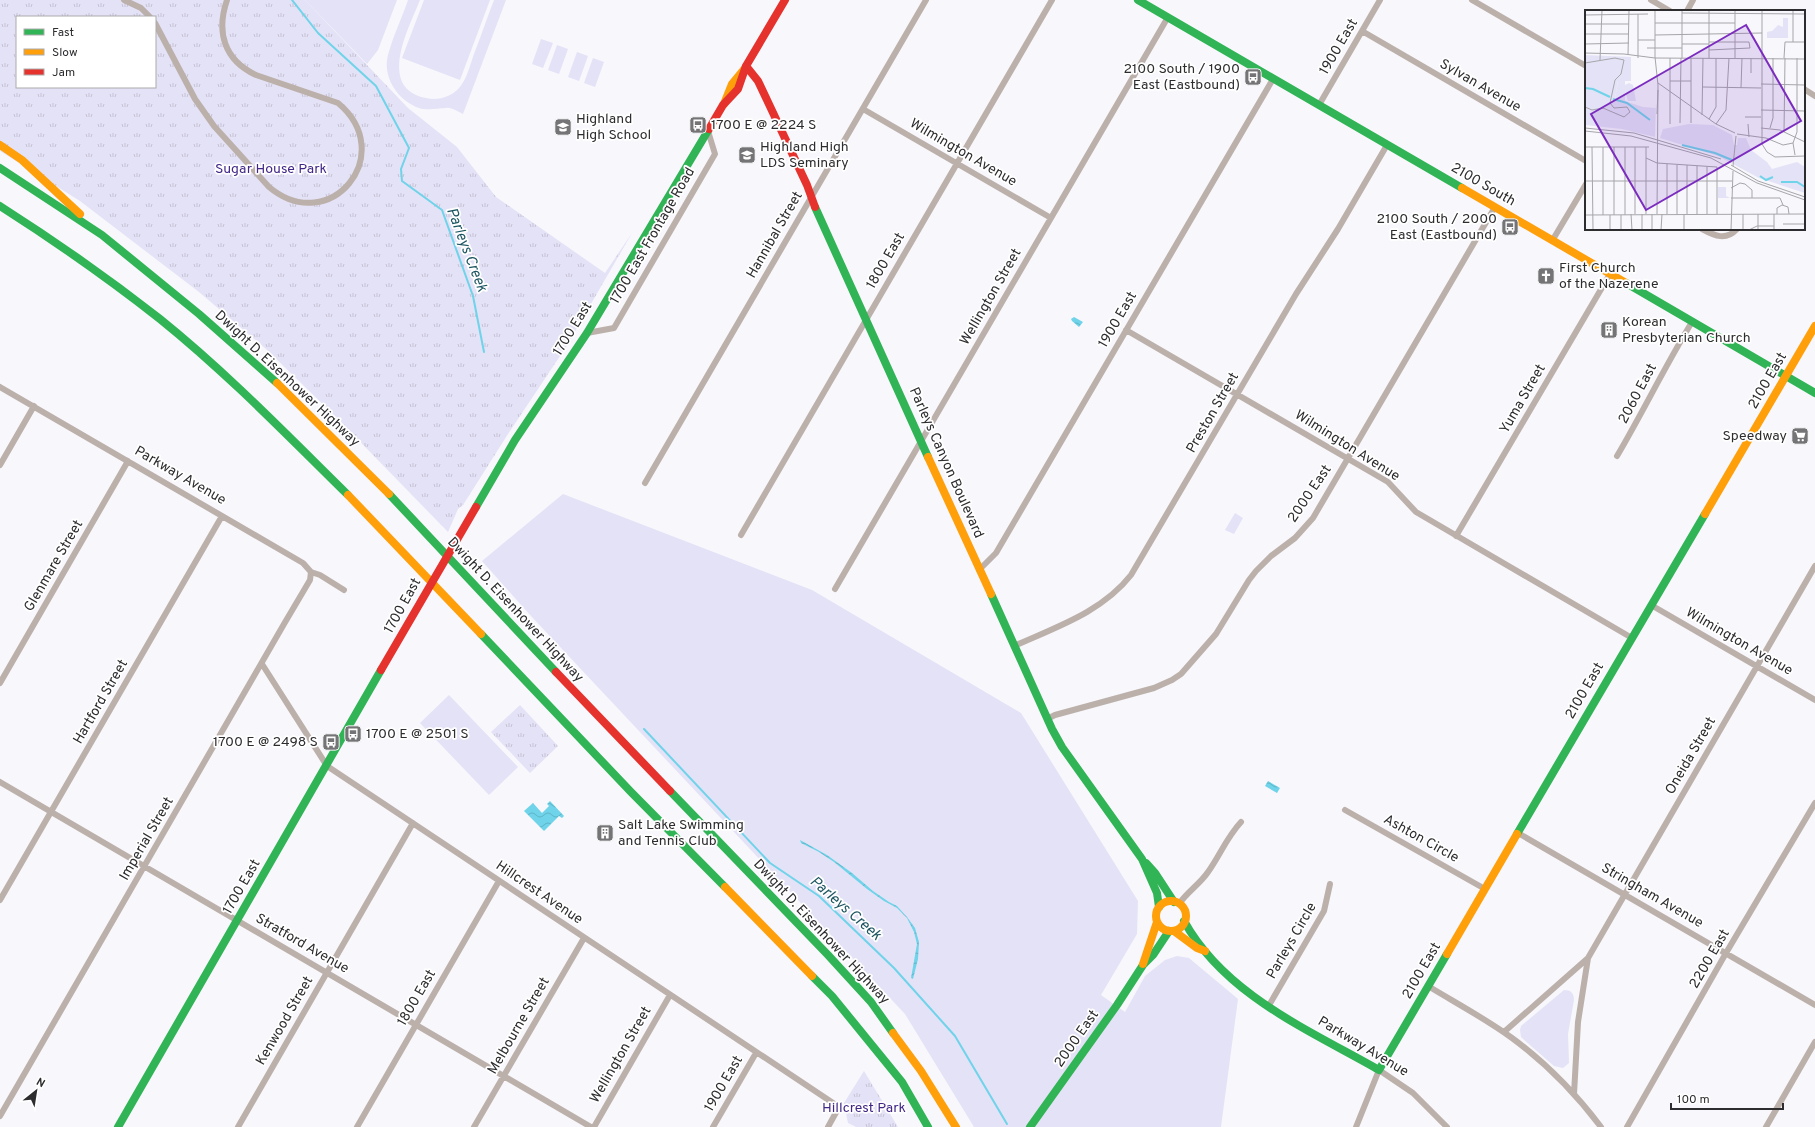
<svg xmlns="http://www.w3.org/2000/svg" width="1815" height="1127" font-family="Overpass,sans-serif">
<style>
.grass{fill:#e4e2f6}
.park{fill:url(#park-tufts);fill-rule:evenodd}
.water{fill:url(#water-waves)}
.lines{fill:none;stroke-linecap:round;stroke-linejoin:round}
.stream{stroke:#6fd3e9;stroke-width:2}
.street{stroke:#bcb0aa;stroke-width:6}
.fast{stroke:#30b455;stroke-width:8}
.slow{stroke:#ff9f0a;stroke-width:8}
.jam{stroke:#e5322d;stroke-width:8}
.labels{text-anchor:middle;dominant-baseline:central;stroke-width:3.5;stroke-linejoin:round;paint-order:stroke}
.street-label{font-size:14px;fill:#2d2d30;stroke:#fff}
.poi-label{font-size:14px;fill:#2d2d30;stroke:#fff;text-anchor:start}
.park-label{font-size:14px;fill:#422788;stroke:#fff}
.water-label{font-size:15px;font-style:italic;fill:#1c5561;stroke:#fff}
.inset-river{fill:none;stroke:#6fd3e9;stroke-width:2}
.inset-road{fill:none;stroke:#a6a6aa;stroke-width:1}
.view{fill:#7b2cbf;fill-opacity:0.15;stroke:#7b2cbf;stroke-width:2}
.inset-edge{fill:none;stroke:#2d2d30;stroke-width:2}
</style>
<defs>
<pattern id="park-tufts" width="24" height="20" patternUnits="userSpaceOnUse"><rect width="24" height="20" fill="#e4e2f6"/><path d="M3 7l-1-3M5 7V3M7 7l1-3M15 17l-1-3M17 17v-4M19 17l1-3" fill="none" stroke="#c4c2d3"/></pattern>
<pattern id="water-waves" width="16" height="10" patternUnits="userSpaceOnUse"><rect width="16" height="10" fill="#6fd3e9"/><path d="M0 5q4-4 8 0t8 0" fill="none" stroke="#60b5c8"/></pattern>
</defs>
<rect width="100%" height="100%" fill="#f7f7fc"/>
<!-- grass -->
<path class="grass" d="M305,0H397L378,50L367,64Z
M408,0H420C409,28 376,88 426,98C438,101 451,97 459,88C467,79 470,65 474,54C481,36 487,18 494,0H506L463,114C459,112 451,107 446,108C437,108 429,111 419,108C398,101 382,77 388,55C393,36 402,18 408,0Z
M424,0H490L460,80L402,58Z
M541,39L553,43L543,68L532,64Z
M557,45L568,49L559,74L548,70Z
M577,52L588,56L579,81L568,77Z
M593,58L604,62L595,87L584,83Z
M563,494L812,590L1021,713L1138,901L1137,934L1101,995L1125,1012L1145,976L1165,960L1177,956L1189,958L1238,999L1221,1127H974L905,1014L531,616L482,561Z
M1235,513L1243,518L1234,534L1225,530Z
M449,695L518,767L489,795L420,723Z
M1564,990C1571,990 1574,993 1574,1000L1568,1034L1569,1063L1563,1068L1554,1066L1521,1037L1520,1030L1521,1026Z"/>
<!-- park -->
<path class="park" d="M0,0H305L408,108L457,147L496,197L605,273L632,233L566,347L508,434L463,505L458,509L448,532L336,417L266,349L199,292L80,201L0,151ZM17,17H155V87H17Z
M520,705L558,746L530,773L491,732Z
M864,1071L898,1127H856L848,1123L844,1103Z"/>
<!-- water -->
<path class="water" d="M1074,317L1083,322L1079,327L1072,321L1071,319Z
M1268,781L1280,788L1277,793L1265,786Z
M550,801L564,816L562,818L559,816L544,831L524,811L533,803L542,813L549,806L547,804Z
M800,840L827,855L852,873L873,891L889,902L897,906L907,917L915,928L919,942L918,959L913,979L911,978L917,944L914,932L907,918L897,908L884,901L867,889L834,862L819,852L801,843Z"/>
<g class="lines">
<!-- stream -->
<path class="stream" d="M292,0L318,33L376,86L409,148L401,169L402,181L442,210L473,296L484,352
M644,729L770,863L819,896L894,968L955,1036L1007,1124"/>
<!-- street -->
<path class="street" d="M124,0L141,8L150,17
M1472,0L1586,66
M1651,0L1670,11
M1687,11L1693,0
M155,23L195,99L214,126L269,187C330,238 399,154 338,103L256,75C224,60 216,32 227,0
M1362,31L1586,161
M1804,89L1815,96
M1319,105L1380,0
M863,109L1051,218
M1702,229C1715,236 1726,241 1737,229
M1552,241L1586,184
M1126,330L1388,482L1416,512L1632,638
M587,333L614,328L715,154L708,131
M0,387L303,563L311,572L320,575L344,590
M1617,456C1643,412 1665,366 1692,322
M0,465L34,406
M645,483L926,0
M741,535L1052,0
M1456,536L1610,274
M979,570L996,553L1273,79
M835,589L1168,17
M1651,605L1815,700
M1014,646C1056,627 1102,612 1131,575L1296,294L1338,229L1387,145
M262,664L327,766L839,1107L828,1127
M0,683L128,461
M1047,719L1055,715L1154,688L1172,680L1181,674L1216,634L1249,580L1256,571L1271,556L1295,538L1313,518L1495,207
M0,782L591,1127
M1345,810L1485,889
M1518,833L1815,1005
M0,900L222,516
M1179,904C1187,892 1200,884 1208,872C1220,855 1227,837 1241,822
M1428,986C1456,1003 1486,1019 1512,1038C1546,1063 1576,1094 1601,1127
M1268,1007L1324,911L1330,884
M1504,1032L1588,958L1815,566
M1574,1094L1578,1022L1588,958
M0,1116L284,624L310,580L311,572
M238,1127L413,823
M357,1127L499,881
M474,1127L584,938
M594,1127L670,995
M713,1127L756,1053
M1356,1127L1379,1070L1413,1093L1447,1127
M1627,1127L1726,953L1815,803
M1766,1127L1815,1042"/>
<!-- fast -->
<path class="fast" d="M1138,0L1462,188
M0,168L102,235L199,314L277,383
M0,206C55,241 109,279 160,319C227,373 287,435 348,495
M815,207L928,457
M1626,283L1815,393
M389,494L556,672
M476,507L515,440L587,333L709,129
M991,594L1052,729L1062,747L1142,859L1157,893L1159,907
M481,634L631,792L725,887
M670,791L828,955L871,1002L893,1033
M1517,834L1705,514
M1146,863L1155,873L1174,902
M1184,921C1225,995 1309,1030 1379,1070L1447,954
M812,976L832,996L902,1082L928,1127
M118,1127L381,670
M1030,1127L1117,1005L1143,965L1153,955L1169,931"/>
<!-- slow -->
<path class="slow" d="M724,104L732,84L746,67
M0,145L22,160L80,214
M1462,188L1626,283
M277,383L389,494
M928,457L991,594
M348,495L481,634
M1705,514L1815,326
M725,887L812,976
M1156 916a15 15 0 1 1 30 0a15 15 0 1 1-30 0Z
M1174,931L1197,948L1205,951
M1447,954L1517,834
M1143,964L1157,922
M893,1033L921,1071L956,1127"/>
<!-- jam -->
<path class="jam" d="M746,66L758,81L807,185L815,207
M709,129L723,105L738,89L746,66L785,0
M381,670L476,507
M556,672L670,791"/>
</g>
<!-- icons -->
<defs>
<symbol id="bus-square" viewBox="-11 -11 22 22"><rect x="-9" y="-9" width="18" height="18" rx="4" fill="#747477" stroke="#fff"/><path d="M-5-6H5V4H4V6H2V4H-2V6H-4V4H-5ZM-3.5-4V0h7V-4ZM-3.5 1.2v1.5H-2V1.2ZM2 1.2v1.5H3.5V1.2Z" fill="#fff"/></symbol>
<symbol id="school-square" viewBox="-11 -11 22 22"><rect x="-9" y="-9" width="18" height="18" rx="4" fill="#747477" stroke="#fff"/><path d="M0-5L7-2L0 1L-7-2ZM-4 1L0 2.5L4 1V4Q0 6-4 4Z" fill="#fff"/></symbol>
<symbol id="church-square" viewBox="-11 -11 22 22"><rect x="-9" y="-9" width="18" height="18" rx="4" fill="#747477" stroke="#fff"/><path d="M-1.2-6h2.4v3.5h3.3v2.4h-3.3V6h-2.4V-.1h-3.3v-2.4h3.3Z" fill="#fff"/></symbol>
<symbol id="building-square" viewBox="-11 -11 22 22"><rect x="-9" y="-9" width="18" height="18" rx="4" fill="#747477" stroke="#fff"/><path d="M-4-6H4V6H1V3H-1V6H-4ZM-2.5-4.3h1.7v1.8h-1.7ZM.8-4.3h1.7v1.8H.8ZM-2.5-1h1.7V.8h-1.7ZM.8-1h1.7V.8H.8Z" fill="#fff"/></symbol>
<symbol id="supermarket-square" viewBox="-11 -11 22 22"><rect x="-9" y="-9" width="18" height="18" rx="4" fill="#747477" stroke="#fff"/><path d="M-6-5.5h2.5l.6 2H6L4.5 2H-2.5L-4.4-4H-6ZM-1.5 3.2a1.3 1.3 0 1 0 .1 0ZM3 3.2a1.3 1.3 0 1 0 .1 0Z" fill="#fff"/></symbol>
</defs>
<g fill-rule="evenodd">
<use href="#bus-square" x="1243" y="67" width="20" height="20"/>
<use href="#bus-square" x="688" y="115" width="20" height="20"/>
<use href="#school-square" x="553" y="117" width="20" height="20"/>
<use href="#school-square" x="737" y="145" width="20" height="20"/>
<use href="#bus-square" x="1500" y="217" width="20" height="20"/>
<use href="#church-square" x="1536" y="266" width="20" height="20"/>
<use href="#building-square" x="1599" y="320" width="20" height="20"/>
<use href="#supermarket-square" x="1790" y="426" width="20" height="20"/>
<use href="#bus-square" x="343" y="724" width="20" height="20"/>
<use href="#bus-square" x="321" y="732" width="20" height="20"/>
<use href="#building-square" x="595" y="823" width="20" height="20"/>
</g>
<g class="labels">
<!-- street labels -->
<g class="street-label">
<text transform="translate(1339 47) rotate(-60)">1900 East</text>
<text transform="translate(1480 86) rotate(30)">Sylvan Avenue</text>
<text transform="translate(963 153) rotate(30)">Wilmington Avenue</text>
<text transform="translate(1483 185) rotate(30)">2100 South</text>
<text transform="translate(775 235) rotate(-60)">Hannibal Street</text>
<text transform="translate(653 236) rotate(-60)">1700 East Frontage Road</text>
<text transform="translate(886 261) rotate(-60)">1800 East</text>
<text transform="translate(991 297) rotate(-60)">Wellington Street</text>
<text transform="translate(1118 320) rotate(-60)">1900 East</text>
<text transform="translate(573 329) rotate(-58)">1700 East</text>
<text transform="translate(287 379) rotate(43)">Dwight D. Eisenhower Highway</text>
<text transform="translate(1768 381) rotate(-60)">2100 East</text>
<text transform="translate(1638 394) rotate(-62)">2060 East</text>
<text transform="translate(1523 399) rotate(-60)">Yuma Street</text>
<text transform="translate(1213 413) rotate(-60)">Preston Street</text>
<text transform="translate(1347 446) rotate(32)">Wilmington Avenue</text>
<text transform="translate(946 463) rotate(66)">Parleys Canyon Boulevard</text>
<text transform="translate(180 476) rotate(30)">Parkway Avenue</text>
<text transform="translate(1310 494) rotate(-56)">2000 East</text>
<text transform="translate(54 566) rotate(-60)">Glenmare Street</text>
<text transform="translate(403 606) rotate(-61)">1700 East</text>
<text transform="translate(515 610) rotate(47)">Dwight D. Eisenhower Highway</text>
<text transform="translate(1739 642) rotate(30)">Wilmington Avenue</text>
<text transform="translate(1585 691) rotate(-60)">2100 East</text>
<text transform="translate(101 702) rotate(-60)">Hartford Street</text>
<text transform="translate(1691 756) rotate(-60)">Oneida Street</text>
<text transform="translate(147 839) rotate(-60)">Imperial Street</text>
<text transform="translate(1421 839) rotate(29)">Ashton Circle</text>
<text transform="translate(242 887) rotate(-60)">1700 East</text>
<text transform="translate(539 893) rotate(34)">Hillcrest Avenue</text>
<text transform="translate(1652 896) rotate(30)">Stringham Avenue</text>
<text transform="translate(821 932) rotate(47)">Dwight D. Eisenhower Highway</text>
<text transform="translate(1292 941) rotate(-60)">Parleys Circle</text>
<text transform="translate(302 944) rotate(30)">Stratford Avenue</text>
<text transform="translate(1710 959) rotate(-60)">2200 East</text>
<text transform="translate(1422 971) rotate(-60)">2100 East</text>
<text transform="translate(417 998) rotate(-60)">1800 East</text>
<text transform="translate(285 1021) rotate(-60)">Kenwood Street</text>
<text transform="translate(519 1026) rotate(-60)">Melbourne Street</text>
<text transform="translate(1077 1039) rotate(-55)">2000 East</text>
<text transform="translate(1363 1047) rotate(31)">Parkway Avenue</text>
<text transform="translate(621 1055) rotate(-60)">Wellington Street</text>
<text transform="translate(724 1084) rotate(-60)">1900 East</text>
</g>
<!-- poi labels -->
<g class="poi-label">
<text x="1240" y="69" text-anchor="end">2100 South / 1900<tspan x="1240" dy="16">East (Eastbound)</tspan></text>
<text x="576" y="119">Highland<tspan x="576" dy="16">High School</tspan></text>
<text x="711" y="125">1700 E @ 2224 S</text>
<text x="760" y="147">Highland High<tspan x="760" dy="16">LDS Seminary</tspan></text>
<text x="1497" y="219" text-anchor="end">2100 South / 2000<tspan x="1497" dy="16">East (Eastbound)</tspan></text>
<text x="1559" y="268">First Church<tspan x="1559" dy="16">of the Nazerene</tspan></text>
<text x="1622" y="322">Korean<tspan x="1622" dy="16">Presbyterian Church</tspan></text>
<text x="1787" y="436" text-anchor="end">Speedway</text>
<text x="366" y="734">1700 E @ 2501 S</text>
<text x="318" y="742" text-anchor="end">1700 E @ 2498 S</text>
<text x="618" y="825">Salt Lake Swimming<tspan x="618" dy="16">and Tennis Club</tspan></text>
</g>
<!-- park labels -->
<g class="park-label">
<text x="271" y="169">Sugar House Park</text>
<text x="864" y="1108">Hillcrest Park</text>
</g>
<!-- water labels -->
<g class="water-label">
<text transform="translate(466 250) rotate(69)">Parleys Creek</text>
<text transform="translate(845 909) rotate(41)">Parleys Creek</text>
</g>
</g>
<!-- overview -->
<g transform="translate(1585 10)">
<rect width="220" height="220" fill="#f7f7fc"/>
<path d="M33,71H40V75L44,73L48,75L51,91H43L40,81V92L30,88ZM104,114L128,115L147,125L149,135H152L153,128H161L166,140L182,152L187,159L212,152L220,157V183L174,168L133,146L75,128L78,119Z" fill="#e4e2f6"/>
<path d="M198,8H203V28H182V22L187,21L183,18L187,21L193,15L198,17ZM0,45L46,47V71H33L30,88L58,97L71,98V93L70,127L37,119L0,115ZM133,177H141V186L145,188H133Z" fill="#e4e2f6"/>
<path class="inset-river" d="M0,78L8,79L25,87M28,89L42,93L65,110M97,135L130,143L147,150M175,166L181,170L188,167M196,172H212L220,177"/>
<path class="inset-road" d="M70,0V47L73,75L72,204M97,0V48M177,0V134L182,142L190,147L220,146M97,3L220,4M0,5L63,4M70,13H150M0,14H44M0,24H44M70,25L177,23M53,30H70M208,32V0M0,34L44,33M97,34H124M62,38H97M124,40L165,38L164,32H124M0,43L39,44L70,48L220,49M43,45L44,0M53,48V4M124,48V0M150,48V0M166,48V63M199,48L200,32H220M15,50L17,0M0,53L30,48L39,50L36,64L30,70L25,93L29,98L42,97L45,102L39,107L18,98L7,100L0,97M85,71H106M73,73L131,114L150,123M176,74L220,75M118,77L176,78M156,78L157,48M176,100L220,101M72,104L73,80M117,105L118,48M160,107H176M124,109L131,97V48M95,113L96,48M106,113V48M85,114V48M131,114L141,100L144,48M163,114L164,127M0,118L49,123L136,149M176,118L195,120L220,132M185,118L188,108V48M0,121L46,126L126,148L172,173L220,190M199,122L200,48M152,124L181,128L198,135L208,133M0,137H64M7,137L8,220M18,137V205M40,137V205M61,137V204M210,145L208,133L212,122V48M61,148L72,153L132,157V204M82,154V204M92,155V204M146,155L173,171L220,187M112,156V204M148,156L151,126M122,157V204M0,171H147M146,178L155,173L160,174L167,180V188M146,188H195L198,195M46,204L47,220M50,204V137M57,204V220M102,204V155M158,204V220M192,204V198L197,195L203,197L204,204M0,205L220,204M25,205V220M29,205V137M36,205V220M198,214H220M67,219V204M76,220L77,204M99,220V204M146,220L148,161M164,220L172,216H189M173,220V204M189,220V204"/>
<path class="view" d="M161,15L216,111L61,200L6,104Z"/>
<rect width="220" height="220" class="inset-edge"/>
</g>
<!-- legend -->
<rect x="16" y="16" width="140" height="72" fill="#ffffff" stroke="#ababac"/>
<rect x="24" y="29" width="20" height="6" fill="#30b455" stroke="#ababac"/>
<text x="52" y="36" font-size="12" fill="#2d2d30">Fast</text>
<rect x="24" y="49" width="20" height="6" fill="#ff9f0a" stroke="#ababac"/>
<text x="52" y="56" font-size="12" fill="#2d2d30">Slow</text>
<rect x="24" y="69" width="20" height="6" fill="#e5322d" stroke="#ababac"/>
<text x="52" y="76" font-size="12" fill="#2d2d30">Jam</text>
<!-- north arrow -->
<g transform="translate(36 1091) rotate(30)" stroke="#ffffff" stroke-width="3" paint-order="stroke">
<path d="M0-3L7 15L0 10L-7 15Z" fill="#2d2d30"/>
<text y="-6" font-size="11" font-weight="bold" text-anchor="middle" fill="#2d2d30">N</text>
</g>
<!-- scale -->
<path d="M1671 1103v6h112v-6" fill="none" stroke="#2d2d30" stroke-width="2"/>
<text x="1677" y="1103" font-size="12" fill="#2d2d30" stroke="#ffffff" stroke-width="3" paint-order="stroke">100 m</text>
</svg>
